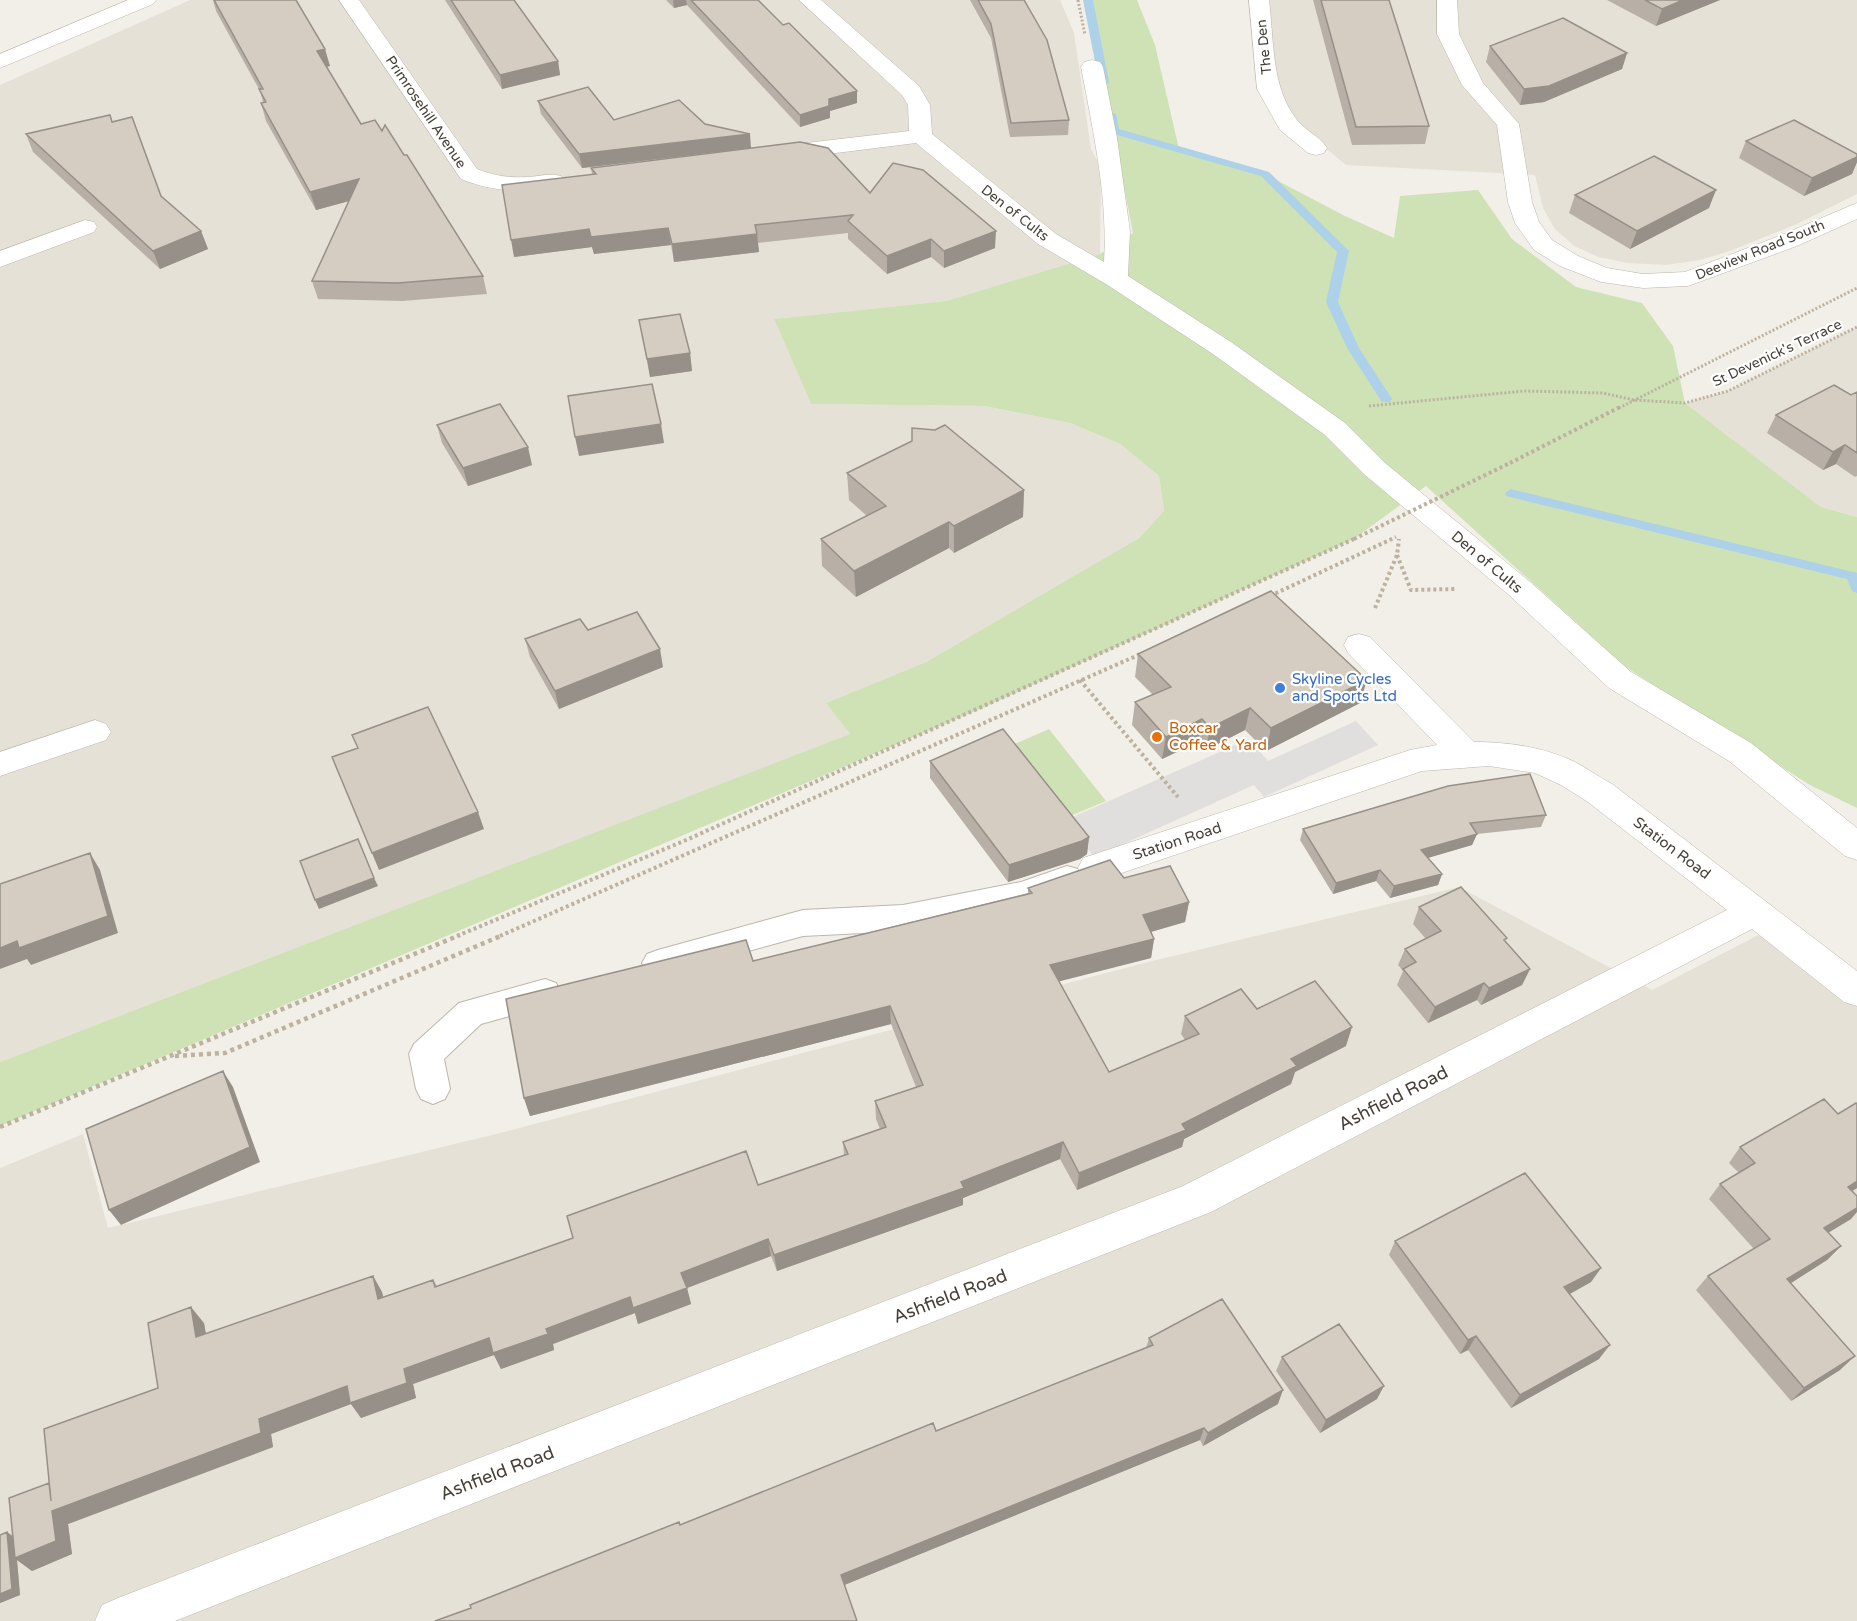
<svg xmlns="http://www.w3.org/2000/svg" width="1857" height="1621" font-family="'Varela Round',sans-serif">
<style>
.residential{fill:#e6e1d7}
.green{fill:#cfe2b6}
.parking{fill:#e1dfdd}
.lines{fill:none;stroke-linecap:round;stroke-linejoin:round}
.stream{fill:#acd1e8;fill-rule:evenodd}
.service-casing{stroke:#bdb6ac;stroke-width:2}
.minor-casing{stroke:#bdb6ac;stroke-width:1}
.tertiary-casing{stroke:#bdb6ac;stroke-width:1}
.path-far2{stroke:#bdb19f;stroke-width:3;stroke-dasharray:2 2;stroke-linecap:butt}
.path-far1{stroke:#bdb19f;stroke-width:4;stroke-dasharray:3 3;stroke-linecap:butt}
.path{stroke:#bdb19f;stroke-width:4.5;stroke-dasharray:4 4;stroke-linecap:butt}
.service{fill:#fff;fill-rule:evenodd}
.minor{fill:#fff;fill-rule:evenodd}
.tertiary{fill:#fff;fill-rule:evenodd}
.path-bridge{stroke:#bdb19f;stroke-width:4;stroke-dasharray:3 3;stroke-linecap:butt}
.wall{fill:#b8b0a7}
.shaded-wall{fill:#969088}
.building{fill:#d6cdc2;stroke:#969088;stroke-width:1.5}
.shop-dot{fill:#3f7fe0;stroke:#fff;stroke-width:2}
.food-dot{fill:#e8710a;stroke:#fff;stroke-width:2}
.labels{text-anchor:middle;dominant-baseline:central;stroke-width:4.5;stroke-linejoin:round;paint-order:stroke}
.far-street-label{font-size:14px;fill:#453f38;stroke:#fff}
.street-label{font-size:15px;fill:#453f38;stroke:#fff}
.shop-label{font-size:15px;fill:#366cbe;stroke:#fff;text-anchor:start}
.food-label{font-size:15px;fill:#c56008;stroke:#fff;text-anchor:start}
.near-street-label{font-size:18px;fill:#453f38;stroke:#fff}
</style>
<rect width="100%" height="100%" fill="#f2efe9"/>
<!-- residential -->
<path class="residential" d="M190,0H1060L1074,33L1091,149L1101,168L1100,254L946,301L774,319L811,404L984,406L1070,423L1120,444L1159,476L1164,511L1139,538L926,662L826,703L851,734L0,1062V85Z
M1266,0H1857V194L1797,224L1730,251L1700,260L1666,265L1628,263L1598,257L1574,246L1554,228L1543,208L1535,175L1346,165L1294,122L1275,87Z
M1857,327V517L1821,507L1685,403L1728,391Z
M1459,887L1652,990L1776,926L1857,994V1621H0V1168L83,1134L108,1228L500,1133L1144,963Z"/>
<!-- green -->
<path class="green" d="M1088,0H1137L1155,45L1179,149L1265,174L1345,216L1394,238L1400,196L1478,190L1512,239L1576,287L1642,303L1673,346L1685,403L1821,507L1857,517V808L1810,785L1624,666L1426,486L1354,539L982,708L0,1126V1062L850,734L826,703L926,662L1139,538L1164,511L1159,476L1120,444L1070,423L984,406L811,404L774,319L946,301L1100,254L1133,233Z
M1049,729L1106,801L1063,819L1008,747Z"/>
<!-- parking -->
<path class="parking" d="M1356,721L1378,745L1264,797L1254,785L1094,857L1066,820L1249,739L1268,761Z"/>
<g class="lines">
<!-- stream -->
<path class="stream" d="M1083,0H1093L1109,82L1108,84L1099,82Z
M1107,112L1116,114L1119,129L1269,172L1347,249L1349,251L1338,302L1359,348L1392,399L1390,402H1382L1347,348L1326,302L1337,252L1261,176L1110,133Z
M1511,489L1857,573V593L1852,591L1847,579L1506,496L1505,493Z"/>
<defs>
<path id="service" d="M1067,866L1078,869L1082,878L1078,887L1023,907L903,931L803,936L658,976L647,972L642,963L647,954L658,950L803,910L903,905L1021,882Z
M545,979L556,983L561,993L556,1003L481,1024L444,1059L450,1089L445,1099L433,1104L421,1099L416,1089L409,1054L414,1044L459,1003Z"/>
<path id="minor" d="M339,0H359L477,169C494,176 510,178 528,177C540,176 550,173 561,176L565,181L561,186C527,194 493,192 461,179Z
M799,0H821L919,86L930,105L932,134L1056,234L1104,262C1108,197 1093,131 1081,67L1084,62L1092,60L1100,62L1103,67L1117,138L1130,231L1128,276L1231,342L1345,423L1385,463L1529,581L1631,672L1751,743L1857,828V860L1845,856L1729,761L1609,688L1509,595L1365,475L1325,435L1213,354L1106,284L1038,244L916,143L780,160L772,158L768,153L772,148L780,146L909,131L908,105L902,95Z
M1249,0H1269C1274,40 1271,87 1297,120C1305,131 1320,136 1327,148L1324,153L1316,155L1308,153L1280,130L1257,89Z
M85,220L94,222L97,227L94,232L0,267V251Z
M1359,634L1370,637L1474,742C1508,742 1544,747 1575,762C1588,769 1599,777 1612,784L1857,971V1006L1844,1002L1752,929L1211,1212L175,1621H95L102,1605L118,1598L1183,1186L1727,910L1588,802L1561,785L1535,773L1489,766L1422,771L1095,882L1083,878L1078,868L1083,858L1410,750L1437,745L1348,653L1344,645L1348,637Z
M95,720L106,724L111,732L106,740L0,776V752Z"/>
<path id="tertiary" d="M128,0H156L153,4L0,68V54Z
M1437,0H1457L1459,34L1483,83L1519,124L1532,202L1539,222L1552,240L1578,256L1607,268L1643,274L1685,272L1779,236L1857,203V219L1797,246L1688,286L1643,288L1601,282L1560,266L1534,250L1515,223L1508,202L1497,125L1462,85L1437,34Z"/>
</defs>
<!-- service casing -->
<use href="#service" class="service-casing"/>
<!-- minor casing -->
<use href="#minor" class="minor-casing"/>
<!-- tertiary casing -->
<use href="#tertiary" class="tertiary-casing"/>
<!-- path-far2 -->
<path class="path-far2" d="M1078,0L1085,35
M1369,406L1524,391L1603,393L1634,400L1685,403L1728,391L1857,327
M1619,408L1857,288"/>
<!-- path-far1 -->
<path class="path-far1" d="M1510,463L1622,406
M1397,555L1411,590L1456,589
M1270,596L1396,537
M1375,608L1397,555L1399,539
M1080,680L1178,797
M457,936L684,841L1354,539
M500,936L1143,653"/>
<!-- path -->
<path class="path" d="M175,1056L225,1053L503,935
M0,1127L460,935"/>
<!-- service -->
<use href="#service" class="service"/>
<!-- minor -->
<use href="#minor" class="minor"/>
<!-- tertiary -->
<use href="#tertiary" class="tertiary"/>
<!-- path-bridge -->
<path class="path-bridge" d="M1354,539L1510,463"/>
</g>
<!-- wall -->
<path class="wall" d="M213,0H296L330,66L326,67L361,124L483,276L487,294L403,301L318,299L312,281L349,201L316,210L266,121L261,103L263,102L260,91L216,11Z
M445,0H514L558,61L560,75L502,89Z
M666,0H758L783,25L857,91V103L830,111V118L800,127L687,5L674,8Z
M970,0H1024L1069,120L1068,135L1010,137L991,38Z
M1313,0H1389L1429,126L1425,144L1352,145Z
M1607,0H1720L1656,26Z
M1490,46L1627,53L1622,69L1544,102L1520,105L1486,62Z
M538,101L614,120L705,124L751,148L582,168L541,114Z
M112,122L161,196L201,231L208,249L160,269L33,152L26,134Z
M1746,141L1857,154V162L1852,174L1804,196L1739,158Z
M591,168L870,193L995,248L944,268L931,257L887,274L848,239V233L758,243L759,252L674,262L671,245L594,254L592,247L514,257L592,174Z
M1575,195L1709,208L1630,249L1569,213Z
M639,320L690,353L692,371L650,377Z
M1857,392V476L1855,477L1836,464L1823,470L1767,433L1776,415L1851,395Z
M437,425L532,465L468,486L442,443Z
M847,473L1024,490L1023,517L954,553L949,548L856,597L822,566L821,539L867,516L849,500Z
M588,630L663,667L559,709L530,657L525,639Z
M1138,654L1360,703L1266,751L1245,730L1206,750L1198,742L1162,759L1132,725L1135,702L1153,695L1135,677Z
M930,761L1089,837L1087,854L1080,859L1008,882L930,778Z
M1546,815L1541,827L1477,834L1472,845L1428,858L1442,874L1438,885L1390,898L1376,881L1333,894L1300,840L1303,829Z
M1124,878L1189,902L1185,922L1151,932L1154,939L1151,958L1059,981L1109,1072L1185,1040L1181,1034L1185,1016L1257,1009L1346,1046L1295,1072L1291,1084L1184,1139L1182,1147L1077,1190L1060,1159L963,1198V1205L777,1271L771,1256L687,1288L691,1304L638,1324L635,1313L553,1344L554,1350L501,1369L494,1355L413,1384L416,1398L361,1418L351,1404L271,1434L273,1447L68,1524L72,1554L32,1571L17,1560L20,1595L0,1603V1535L7,1532L13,1536L49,1483L158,1388L204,1323L206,1334L373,1276L382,1292L383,1297L433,1280L437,1286L758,1185L844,1155L843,1142L880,1129L876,1119L875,1101L916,1087L891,1024L530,1116L524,1098L753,961L1028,893V888Z
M1419,907L1505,941L1530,969L1522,985L1481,1005L1477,1000L1428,1023L1397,985L1403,971L1398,965L1405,949L1426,939L1413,924Z
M1857,1104V1188L1852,1191L1851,1219L1828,1233L1841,1246L1827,1260L1790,1283L1840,1370L1791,1401L1696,1290L1708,1276L1754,1249L1709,1199L1720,1184L1739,1173L1729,1163L1740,1147L1838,1114Z
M1395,1241L1601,1268L1591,1282L1570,1294L1599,1359L1511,1408L1468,1350L1460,1354L1389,1255Z
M1149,1338L1278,1404L1203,1446L1200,1440L844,1585L471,1608L680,1525L936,1431L1146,1348Z
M1282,1357L1377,1399L1320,1433L1276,1371Z"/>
<!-- shaded-wall -->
<path class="shaded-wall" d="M673,0H686L687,5L674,8Z
M1683,0H1720L1656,26L1662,9Z
M325,49L330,66L321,68L317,51Z
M1627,53L1622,69L1544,102L1520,105L1524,89Z
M558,61L560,75L502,89L500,75Z
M857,91V103L830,111V118L800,127V115L829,99Z
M750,134L751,148L582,168L579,154Z
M1857,157V162L1852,174L1804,196L1812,178Z
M359,179L364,197L316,210L310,192Z
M1716,190L1709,208L1630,249L1637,231Z
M668,228L671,245L594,254L592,247L514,257L511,240L589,229Z
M201,231L208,249L160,269L153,251Z
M996,231L995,248L944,268V251Z
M757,234L759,252L674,262L672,244Z
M931,239V257L887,274V256Z
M690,353L692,371L650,377L647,359Z
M661,424L664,443L579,456L575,437Z
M1845,445L1836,464L1823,470L1833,452Z
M528,447L532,465L468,486L463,468Z
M1024,490L1023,517L954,553V526Z
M949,522V548L856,597L854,571Z
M660,649L663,667L559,709L555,691Z
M1367,680L1360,703L1266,751L1271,728Z
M1250,708L1245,730L1206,750L1210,728Z
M1202,719L1198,742L1162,759L1166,737Z
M478,812L484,829L379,870L372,853Z
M1477,834L1472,845L1417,861L1421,850Z
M1089,837L1087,854L1080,859L1008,882L1009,865Z
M90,853L100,870L118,933L31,965L27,959L0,969V948L17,941Z
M1380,870L1376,881L1333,894L1336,883Z
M1442,874L1438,885L1390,898L1394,886Z
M374,878L378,886L319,909L315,900Z
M1189,902L1185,922L1140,935L1143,915Z
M1154,939L1151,958L1049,984L1050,965Z
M1530,969L1522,985L1481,1005L1489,988Z
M1484,983L1477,1000L1428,1023L1435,1007Z
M890,1006L891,1024L530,1116L524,1098Z
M1352,1027L1346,1046L1295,1072L1291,1084L1184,1139L1182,1147L1077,1190L1079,1173L1182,1124L1291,1059Z
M223,1071L233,1087L260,1162L121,1225L109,1210Z
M1063,1142L1060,1159L963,1198V1205L777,1271L774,1255Z
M1857,1181V1188L1835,1202L1848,1187Z
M1857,1208V1212L1851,1219L1811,1243L1824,1228Z
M768,1239L771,1256L687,1288L691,1304L638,1324L635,1313L553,1344L554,1350L501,1369L494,1355L413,1384L416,1398L361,1418L351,1404L271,1434L273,1447L68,1524L72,1554L32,1571L17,1560L20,1595L0,1603V1594L7,1532L15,1538L52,1511L259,1419L347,1386L404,1369L489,1338L546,1329L681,1273Z
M1841,1246L1827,1260L1774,1294L1787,1279Z
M1601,1268L1591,1282L1555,1302L1564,1287Z
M373,1276L382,1292L387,1315L378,1299Z
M191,1307L204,1323L209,1353L196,1337Z
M1476,1336L1468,1350L1460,1354L1468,1340Z
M1610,1345L1599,1359L1511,1408L1520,1395Z
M1855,1356L1840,1370L1791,1401L1804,1388Z
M1384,1386L1377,1399L1320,1433L1326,1420Z
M1283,1390L1278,1404L1203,1446L1208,1433Z
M1204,1428L1200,1440L842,1586L841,1575Z"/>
<!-- building -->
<path class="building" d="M214,0H296L325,49L317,51L361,124L375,120L382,131L385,125L404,155H407L483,276L398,283L312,281L359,179L310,192L261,103L266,102L259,89H263Z
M451,0H514L558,61L500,75Z
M691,0H758L783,25L789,23L857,91L829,99V106L800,115Z
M978,0H1024L1047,40L1069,120L1011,123L991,24Z
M1321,0H1389L1429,126L1356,127Z
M1645,0H1683L1662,9Z
M1563,18L1627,53L1549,86L1524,89L1490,46Z
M588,87L614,120L679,100L705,124L750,134L579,154L538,101Z
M110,115L112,122L132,117L161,196L201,231L153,251L26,134Z
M1794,120L1857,154V157L1812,178L1746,141Z
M800,142L828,148L870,193L893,163L923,170L996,231L944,251L931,239L887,256L848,221L853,215L755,225L757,234L672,244L668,228L591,237L589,229L511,240L502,185L596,174L591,168Z
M1654,156L1716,190L1637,231L1575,195Z
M680,314L690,353L647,359L639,320Z
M652,384L661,424L575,437L568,396Z
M1834,385L1851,395L1857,392V453L1845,445L1833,452L1776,415Z
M500,404L528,447L463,468L437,425Z
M945,425L1024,490L954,526L949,522L854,571L821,539L886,506L847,473L912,441V428L935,430Z
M1271,591L1367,680L1271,728L1250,708L1210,728L1202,719L1166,737L1135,702L1171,687L1138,654Z
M637,612L660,649L555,691L525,639L580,619L588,630Z
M428,707L478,812L372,853L332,757L358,748L352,735Z
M1003,729L1089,837L1082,841L1009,865L930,761Z
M1530,774L1546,815L1470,823L1477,834L1421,850L1442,874L1394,886L1380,870L1336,883L1303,829L1448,786Z
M358,839L374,878L315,900L300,861Z
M90,853L108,916L19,948L17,941L0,948V884Z
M1110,860L1124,878L1170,866L1189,902L1143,915L1154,939L1050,965L1109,1072L1199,1034L1185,1016L1241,989L1257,1009L1315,981L1352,1027L1291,1059L1297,1066L1182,1124L1186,1130L1079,1173L1063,1142L961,1182L964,1188L774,1255L768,1239L681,1273L687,1288L633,1308L630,1297L546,1329L548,1334L493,1353L489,1338L404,1369L407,1383L350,1403L347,1386L259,1419L261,1433L52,1511L56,1541L15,1558L9,1498L49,1483L51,1501L44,1429L158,1388L148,1323L191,1307L196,1337L373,1276L378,1299L433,1280L435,1287L573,1238L567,1216L746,1151L758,1185L848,1154L843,1142L886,1127L875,1101L923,1085L890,1006L524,1098L506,999L746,940L753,961L1032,893L1028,888Z
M1461,887L1507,938L1504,940L1530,969L1489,988L1484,983L1435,1007L1403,969L1416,962L1405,949L1441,931L1419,907Z
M223,1071L250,1147L109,1210L86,1129Z
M1824,1099L1838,1114L1856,1103L1857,1104V1181L1848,1187L1857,1196V1208L1824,1228L1841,1246L1787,1279L1855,1356L1804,1388L1708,1276L1770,1239L1720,1184L1755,1163L1740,1147Z
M1525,1173L1601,1268L1564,1287L1610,1345L1520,1395L1476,1336L1468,1340L1395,1241Z
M1222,1299L1283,1390L1208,1433L1204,1428L841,1575L857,1621H435L471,1608L470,1605L679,1522L680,1525L933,1423L936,1431L1153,1345L1149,1338Z
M1339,1324L1384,1386L1326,1420L1282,1357Z
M7,1532L12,1589L0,1594V1535Z"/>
<!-- markers -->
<circle class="shop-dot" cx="1280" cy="688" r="6"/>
<circle class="food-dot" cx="1157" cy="737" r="6"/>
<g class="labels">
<!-- far-street labels -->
<g class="far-street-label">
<text transform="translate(1264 47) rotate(-96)">The Den</text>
<text transform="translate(426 112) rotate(56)">Primrosehill Avenue</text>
<text transform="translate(1015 213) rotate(38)">Den of Cults</text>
<text transform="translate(1760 250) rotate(-22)">Deeview Road South</text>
<text transform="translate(1777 353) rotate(-25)">St Devenick's Terrace</text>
</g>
<!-- street labels -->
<g class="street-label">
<text transform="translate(1487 562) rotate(40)">Den of Cults</text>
<text transform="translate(1177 841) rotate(-18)">Station Road</text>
<text transform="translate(1672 848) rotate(37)">Station Road</text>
</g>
<!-- shop labels -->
<g class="shop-label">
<text x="1292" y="679">Skyline Cycles<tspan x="1292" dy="17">and Sports Ltd</tspan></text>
</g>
<!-- food labels -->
<g class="food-label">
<text x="1169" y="728">Boxcar<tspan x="1169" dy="17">Coffee &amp; Yard</tspan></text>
</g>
<!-- near-street labels -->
<g class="near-street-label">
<text transform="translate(1393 1098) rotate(-27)">Ashfield Road</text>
<text transform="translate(950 1296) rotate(-21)">Ashfield Road</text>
<text transform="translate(497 1473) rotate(-21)">Ashfield Road</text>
</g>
</g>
</svg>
